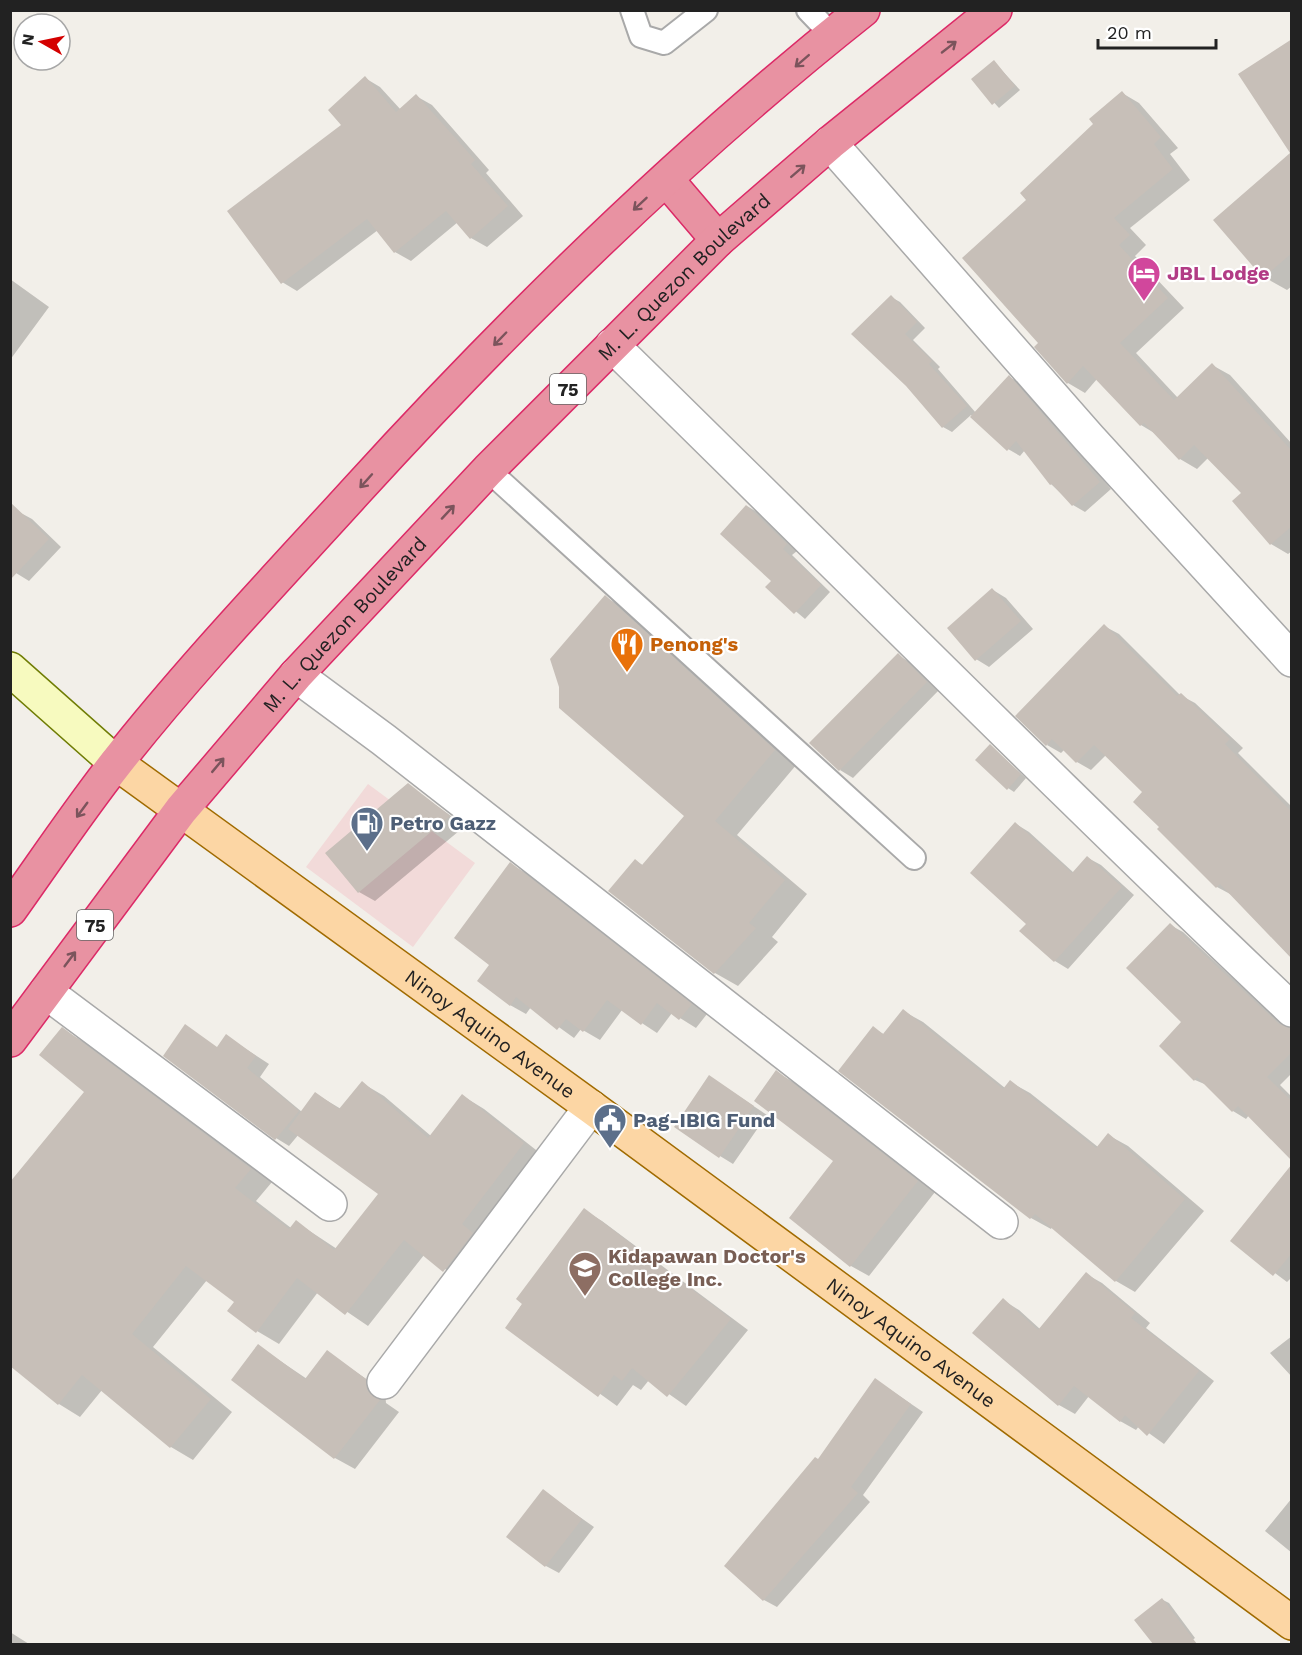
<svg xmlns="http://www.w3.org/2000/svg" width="1302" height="1655" font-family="'Work Sans',sans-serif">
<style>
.commercial{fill:#f2dad9}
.shadow{fill:#0003}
.building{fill:#c7bfb8}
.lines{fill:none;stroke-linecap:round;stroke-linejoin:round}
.lane-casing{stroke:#a9a9a9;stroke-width:26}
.street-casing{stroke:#a9a9a9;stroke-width:36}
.secondary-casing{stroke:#707d05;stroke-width:36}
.primary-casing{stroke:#a06b00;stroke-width:36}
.highway-casing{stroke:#dc2a67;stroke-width:36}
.lane{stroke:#fff;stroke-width:22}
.street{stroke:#fff;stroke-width:33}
.secondary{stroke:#f7fabf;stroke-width:33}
.primary{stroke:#fcd6a4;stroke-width:33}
.highway{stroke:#e892a2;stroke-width:33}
.oneway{stroke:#7b545c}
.labels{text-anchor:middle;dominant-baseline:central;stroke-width:4.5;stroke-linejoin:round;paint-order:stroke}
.shield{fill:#fff;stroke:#646464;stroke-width:1.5}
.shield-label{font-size:18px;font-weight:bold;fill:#222}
.hotel-label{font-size:20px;font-weight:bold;fill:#b23c85;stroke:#fff;text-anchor:start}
.street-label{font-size:20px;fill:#222;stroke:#fff}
.food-label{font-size:20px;font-weight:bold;fill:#c56008;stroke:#fff;text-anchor:start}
.service-label{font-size:20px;font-weight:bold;fill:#4e5e75;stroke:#fff;text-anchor:start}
.education-label{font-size:20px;font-weight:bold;fill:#785e54;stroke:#fff;text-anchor:start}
</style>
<rect width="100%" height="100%" fill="#f2efe9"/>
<!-- commercial -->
<path class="commercial" d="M368,784L475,863L413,947L306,867Z"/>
<!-- shadow -->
<path class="shadow" d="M994,62L1020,90L999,108L973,79Z
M365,78L380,87L401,110L416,96L432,105L489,170L486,173L523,216L487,247L471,238L458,222L411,261L395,252L378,230L297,291L282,282L343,125Z
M1122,93L1139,103L1178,148L1170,154L1190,180L1130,228L1146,245L1135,256L1184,308L1136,353L1178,398L1212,365L1230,375L1292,444V551L1288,554L1271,544L1243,493L1209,457L1197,469L1180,459L1156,434L1141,425L1097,379L1085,393L1068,383L1040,343L1029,200Z
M1292,154V286L1287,290L1264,277Z
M10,279L49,307L10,360Z
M891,297L900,302L925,328L913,340L940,367L938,369L976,413L1009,377L1021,383L1111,489L1085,512L1073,505L1051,484L1025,450L1020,456L1008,449L971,415L952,432L943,427L907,385Z
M747,506L757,512L797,551L792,555L830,592L805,619L767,587L773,581Z
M19,512L32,519L61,547L29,581L16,573Z
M993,590L1006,598L1033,629L989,667L976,659Z
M605,597L628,610L797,764L737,835L807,894L772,937L778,942L738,986L715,973L636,861L644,866L686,816L561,687Z
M1104,626L1119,634L1180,695L1195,703L1243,748L1238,753L1292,807V951L1232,895L1217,887L1144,792L1106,755L1091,770L1077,762L1064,750L1061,753L1047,745Z
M898,655L911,663L939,690L853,778L840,770Z
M990,746L1026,778L1014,792L1008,788Z
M408,785L465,826L375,901L359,892L327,854Z
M1016,824L1029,832L1074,873L1088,858L1101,865L1134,895L1068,969L1055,961L1028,924Z
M510,864L526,873L707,1014L696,1028L672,1013L657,1033L622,1010L600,1040L581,1029L574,1038L531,1007L526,1014L510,1005L491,964Z
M1170,925L1183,932L1289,1030L1292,1029V1073L1280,1085L1292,1097V1159L1249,1115L1246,1119L1233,1111L1209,1086L1195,1080L1183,1022Z
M903,1011L923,1022L1005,1088L1010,1082L1030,1093L1098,1147L1108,1135L1128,1146L1204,1211L1135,1292L1116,1281L1052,1227L1051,1229L1031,1218L873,1028L885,1035Z
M62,1029L84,1042L272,1182L256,1201L291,1228L296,1222L337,1249L380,1194L299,1134L289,1146L276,1138L217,1048L226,1036L269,1064L260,1077L302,1112L316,1094L341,1109L362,1083L384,1096L431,1136L463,1096L484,1109L545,1157L466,1283L424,1255L368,1326L318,1292L279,1344L257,1331L236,1302L207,1280L153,1347L232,1412L193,1460L171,1447L102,1390L80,1417L59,1404L86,1092Z
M776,1072L795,1083L935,1192L869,1276L851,1266L791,1218L835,1161Z
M710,1077L767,1115L733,1164L720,1156Z
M1292,1193V1277L1287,1282L1232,1241Z
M584,1210L602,1221L748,1330L686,1406L649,1380L641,1390L633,1385L617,1406L507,1327Z
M1086,1274L1102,1283L1150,1323L1146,1328L1214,1381L1164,1444L1139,1426L1136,1430L1120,1421L1089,1396L1075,1414L1059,1405L1003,1300L1019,1310L1040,1329Z
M1292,1336V1377L1270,1353Z
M258,1346L307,1379L327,1352L385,1392L386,1403L399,1412L355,1469L335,1458L233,1380Z
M876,1380L923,1412L863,1495L870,1502L777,1607L764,1600L726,1566L819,1461Z
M543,1491L594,1527L559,1573L546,1566Z
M1292,1498V1553L1265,1531Z
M1163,1600L1169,1603L1195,1638L1187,1644H1155L1136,1621Z
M10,1632L29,1644H10Z"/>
<!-- building -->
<path class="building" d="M1292,39V253L1263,278L1213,220L1290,153L1238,74Z
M994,60L1015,86L992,105L971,79Z
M365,76L396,112L416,94L475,160L471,164L508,206L470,239L446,211L394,253L367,219L281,284L227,211L341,125L328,110Z
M1122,91L1161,137L1154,144L1173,169L1114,218L1130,235L1119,245L1168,298L1120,343L1174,400L1212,363L1292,451V526L1270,545L1232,501L1241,493L1194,445L1179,460L1144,423L1140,426L1083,366L1067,384L1034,347L1038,343L962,258L1026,200L1020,193L1093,124L1089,119Z
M891,295L917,322L905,334L932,361L929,364L967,406L942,428L906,386L851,334Z
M1009,375L1100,482L1072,506L1052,484L1050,485L1016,441L1007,451L970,417Z
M10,502L49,539L10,580Z
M746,505L787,544L783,549L821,585L794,614L765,587L771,581L720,534Z
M992,588L1021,621L975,661L947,628Z
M605,595L775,750L715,821L785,880L749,923L756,928L714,974L608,891L635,859L642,865L684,816L559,708V687L550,659Z
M1104,624L1177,696L1181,693L1230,739L1225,744L1292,812V959L1220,884L1216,888L1157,829L1159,827L1133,802L1142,792L1094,745L1076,763L1052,739L1046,746L1015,716Z
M898,653L927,682L839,771L809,743Z
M990,744L1021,774L1007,790L975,760Z
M408,783L450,816L358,893L325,853Z
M1015,822L1072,873L1087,856L1122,887L1054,962L1019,931L1026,924L970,873Z
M510,862L692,1004L679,1020L657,1003L641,1025L607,1000L583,1032L566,1019L557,1030L516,997L510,1006L477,981L489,965L454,938Z
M1170,923L1279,1024L1292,1028V1052L1267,1077L1292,1101V1161L1238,1106L1232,1112L1197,1077L1194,1081L1159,1046L1181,1022L1126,968Z
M903,1009L1003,1089L1010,1080L1096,1148L1108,1133L1185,1199L1115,1282L1035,1214L1030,1219L838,1071L873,1026L883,1034Z
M185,1024L217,1047L226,1034L256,1056L247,1068L299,1111L275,1140L163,1056Z
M62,1027L251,1169L235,1188L289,1229L296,1220L334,1250L378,1194L288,1129L315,1092L339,1109L362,1081L428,1138L462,1094L524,1143L462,1224L473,1233L443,1272L404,1240L345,1315L297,1278L256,1333L227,1311L234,1302L186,1266L132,1334L211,1399L170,1448L82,1375L58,1405L10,1366V1182L84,1092L39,1055Z
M776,1070L918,1181L850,1267L789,1218L833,1161L754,1101Z
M709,1075L754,1106L719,1158L674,1127Z
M1292,1164V1253L1273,1276L1230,1241Z
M584,1208L731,1319L667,1397L632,1368L622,1381L614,1375L598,1397L505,1328L522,1304L516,1299Z
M1086,1272L1135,1313L1131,1318L1199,1371L1147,1436L1125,1415L1120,1422L1074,1386L1058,1406L972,1333L1003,1298L1038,1330Z
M258,1344L305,1379L327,1350L366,1379L367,1390L380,1400L334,1459L231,1380Z
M875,1378L911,1404L851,1487L858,1493L763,1601L724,1566L815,1457L818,1459Z
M543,1489L582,1519L545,1567L506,1537Z
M1162,1598L1197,1644H1153L1134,1620Z"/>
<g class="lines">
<defs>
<path id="lane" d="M632,10L641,36L664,43L706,10
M808,10L832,35
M488,470L914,858"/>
<path id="street" d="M830,143L1089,438L1292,660
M612,345C839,567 1062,792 1292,1010
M296,675L384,740L1001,1222
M46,992L330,1204
M384,1382L591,1107"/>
<path id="secondary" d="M10,669L116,763"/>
<g id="primary">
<path id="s1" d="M116,763L591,1107L1292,1623"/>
</g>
<g id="highway">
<path d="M666,179L718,240"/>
<path d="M10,910C45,861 79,810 116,763C191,668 275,580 356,491C513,319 680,155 863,10"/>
<path id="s2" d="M10,1040L181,810L296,675L488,470L718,240L830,143L995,10"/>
</g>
</defs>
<!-- lane casing -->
<use href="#lane" class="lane-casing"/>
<!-- street casing -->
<use href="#street" class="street-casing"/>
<!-- secondary casing -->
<use href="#secondary" class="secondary-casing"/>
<!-- primary casing -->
<use href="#primary" class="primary-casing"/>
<!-- highway casing -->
<use href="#highway" class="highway-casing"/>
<!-- lane -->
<use href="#lane" class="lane"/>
<!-- street -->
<use href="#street" class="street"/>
<!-- secondary -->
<use href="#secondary" class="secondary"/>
<!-- primary -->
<use href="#primary" class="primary"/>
<!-- highway -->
<use href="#highway" class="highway"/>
</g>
<!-- one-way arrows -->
<defs><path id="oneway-shaft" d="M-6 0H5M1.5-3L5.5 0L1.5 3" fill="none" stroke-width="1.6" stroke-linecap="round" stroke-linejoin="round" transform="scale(1.5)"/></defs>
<g class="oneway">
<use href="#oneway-shaft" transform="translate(949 47) rotate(-38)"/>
<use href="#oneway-shaft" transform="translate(802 61) rotate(139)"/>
<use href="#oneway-shaft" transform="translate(798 171) rotate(-41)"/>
<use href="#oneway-shaft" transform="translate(640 204) rotate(137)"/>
<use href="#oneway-shaft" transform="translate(500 339) rotate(134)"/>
<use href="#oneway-shaft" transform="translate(366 481) rotate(132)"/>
<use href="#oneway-shaft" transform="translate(448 512) rotate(-47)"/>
<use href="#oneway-shaft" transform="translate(218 765) rotate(-50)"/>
<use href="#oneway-shaft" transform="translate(82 810) rotate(126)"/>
<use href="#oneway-shaft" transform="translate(70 959) rotate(-53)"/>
</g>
<!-- icons -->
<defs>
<symbol id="hotel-pin" viewBox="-11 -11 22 30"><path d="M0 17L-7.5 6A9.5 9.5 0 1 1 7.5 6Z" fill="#d1479c" stroke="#fff"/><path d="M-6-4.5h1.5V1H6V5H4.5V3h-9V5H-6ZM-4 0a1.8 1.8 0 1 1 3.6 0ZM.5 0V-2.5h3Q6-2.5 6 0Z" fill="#fff"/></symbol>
<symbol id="restaurant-pin" viewBox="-11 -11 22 30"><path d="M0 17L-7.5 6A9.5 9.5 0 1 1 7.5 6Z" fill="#e8710a" stroke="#fff"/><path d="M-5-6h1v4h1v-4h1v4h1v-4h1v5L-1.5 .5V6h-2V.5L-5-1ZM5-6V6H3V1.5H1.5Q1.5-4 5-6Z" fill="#fff"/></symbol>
<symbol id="fuel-pin" viewBox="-11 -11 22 30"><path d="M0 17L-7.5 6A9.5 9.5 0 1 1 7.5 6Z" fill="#5c6f8a" stroke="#fff"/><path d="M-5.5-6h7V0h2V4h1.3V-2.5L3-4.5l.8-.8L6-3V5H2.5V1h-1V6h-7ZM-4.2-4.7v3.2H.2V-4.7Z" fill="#fff"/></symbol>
<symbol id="civic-pin" viewBox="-11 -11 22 30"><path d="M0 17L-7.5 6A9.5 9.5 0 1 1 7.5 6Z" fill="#5c6f8a" stroke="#fff"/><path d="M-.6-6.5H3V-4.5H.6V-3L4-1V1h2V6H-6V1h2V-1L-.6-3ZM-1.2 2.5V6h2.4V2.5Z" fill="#fff"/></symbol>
<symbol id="university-pin" viewBox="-11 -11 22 30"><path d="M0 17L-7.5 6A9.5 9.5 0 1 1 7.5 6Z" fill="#8d6e63" stroke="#fff"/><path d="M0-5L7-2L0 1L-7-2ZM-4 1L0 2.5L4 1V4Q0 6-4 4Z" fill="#fff"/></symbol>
</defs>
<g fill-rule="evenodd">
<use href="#hotel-pin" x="1125" y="254" width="38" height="52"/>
<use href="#restaurant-pin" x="608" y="625" width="38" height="52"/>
<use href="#fuel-pin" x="348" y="804" width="38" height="52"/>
<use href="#civic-pin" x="591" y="1101" width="38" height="52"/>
<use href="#university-pin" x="566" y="1249" width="38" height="52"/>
</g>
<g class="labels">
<!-- shield labels -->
<g class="shield">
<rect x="550" y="374" width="36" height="30" rx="4.5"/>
<rect x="77" y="910" width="36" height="30" rx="4.5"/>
</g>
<g class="shield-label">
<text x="568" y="389">75</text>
<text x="95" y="925">75</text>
</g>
<!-- hotel labels -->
<g class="hotel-label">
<text x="1167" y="273">JBL Lodge</text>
</g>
<!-- street labels -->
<g class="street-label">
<text stroke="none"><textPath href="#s2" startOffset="1020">M. L. Quezon Boulevard</textPath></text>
<text stroke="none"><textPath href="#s2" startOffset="534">M. L. Quezon Boulevard</textPath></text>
<text stroke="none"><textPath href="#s1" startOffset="462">Ninoy Aquino Avenue</textPath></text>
<text stroke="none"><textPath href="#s1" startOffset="984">Ninoy Aquino Avenue</textPath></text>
</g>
<!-- food labels -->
<g class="food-label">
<text x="650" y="644">Penong's</text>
</g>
<!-- service labels -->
<g class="service-label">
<text x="390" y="823">Petro Gazz</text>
<text x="633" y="1120">Pag-IBIG Fund</text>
</g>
<!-- education labels -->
<g class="education-label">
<text x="608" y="1256">Kidapawan Doctor's<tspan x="608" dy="23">College Inc.</tspan></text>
</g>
</g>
<!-- border -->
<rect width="1302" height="1655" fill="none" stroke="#222222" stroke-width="24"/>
<!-- north arrow -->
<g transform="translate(42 42) rotate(279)"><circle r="28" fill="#ffffff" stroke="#a7a7a7" stroke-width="1.5"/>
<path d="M0-4.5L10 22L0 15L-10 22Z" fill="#d40000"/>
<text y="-9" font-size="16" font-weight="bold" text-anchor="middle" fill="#222222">N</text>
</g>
<!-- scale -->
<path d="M1098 39v9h118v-9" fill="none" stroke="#222222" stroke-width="3"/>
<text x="1107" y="39" font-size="18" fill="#222222" stroke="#ffffff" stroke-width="4.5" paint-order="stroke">20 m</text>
</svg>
